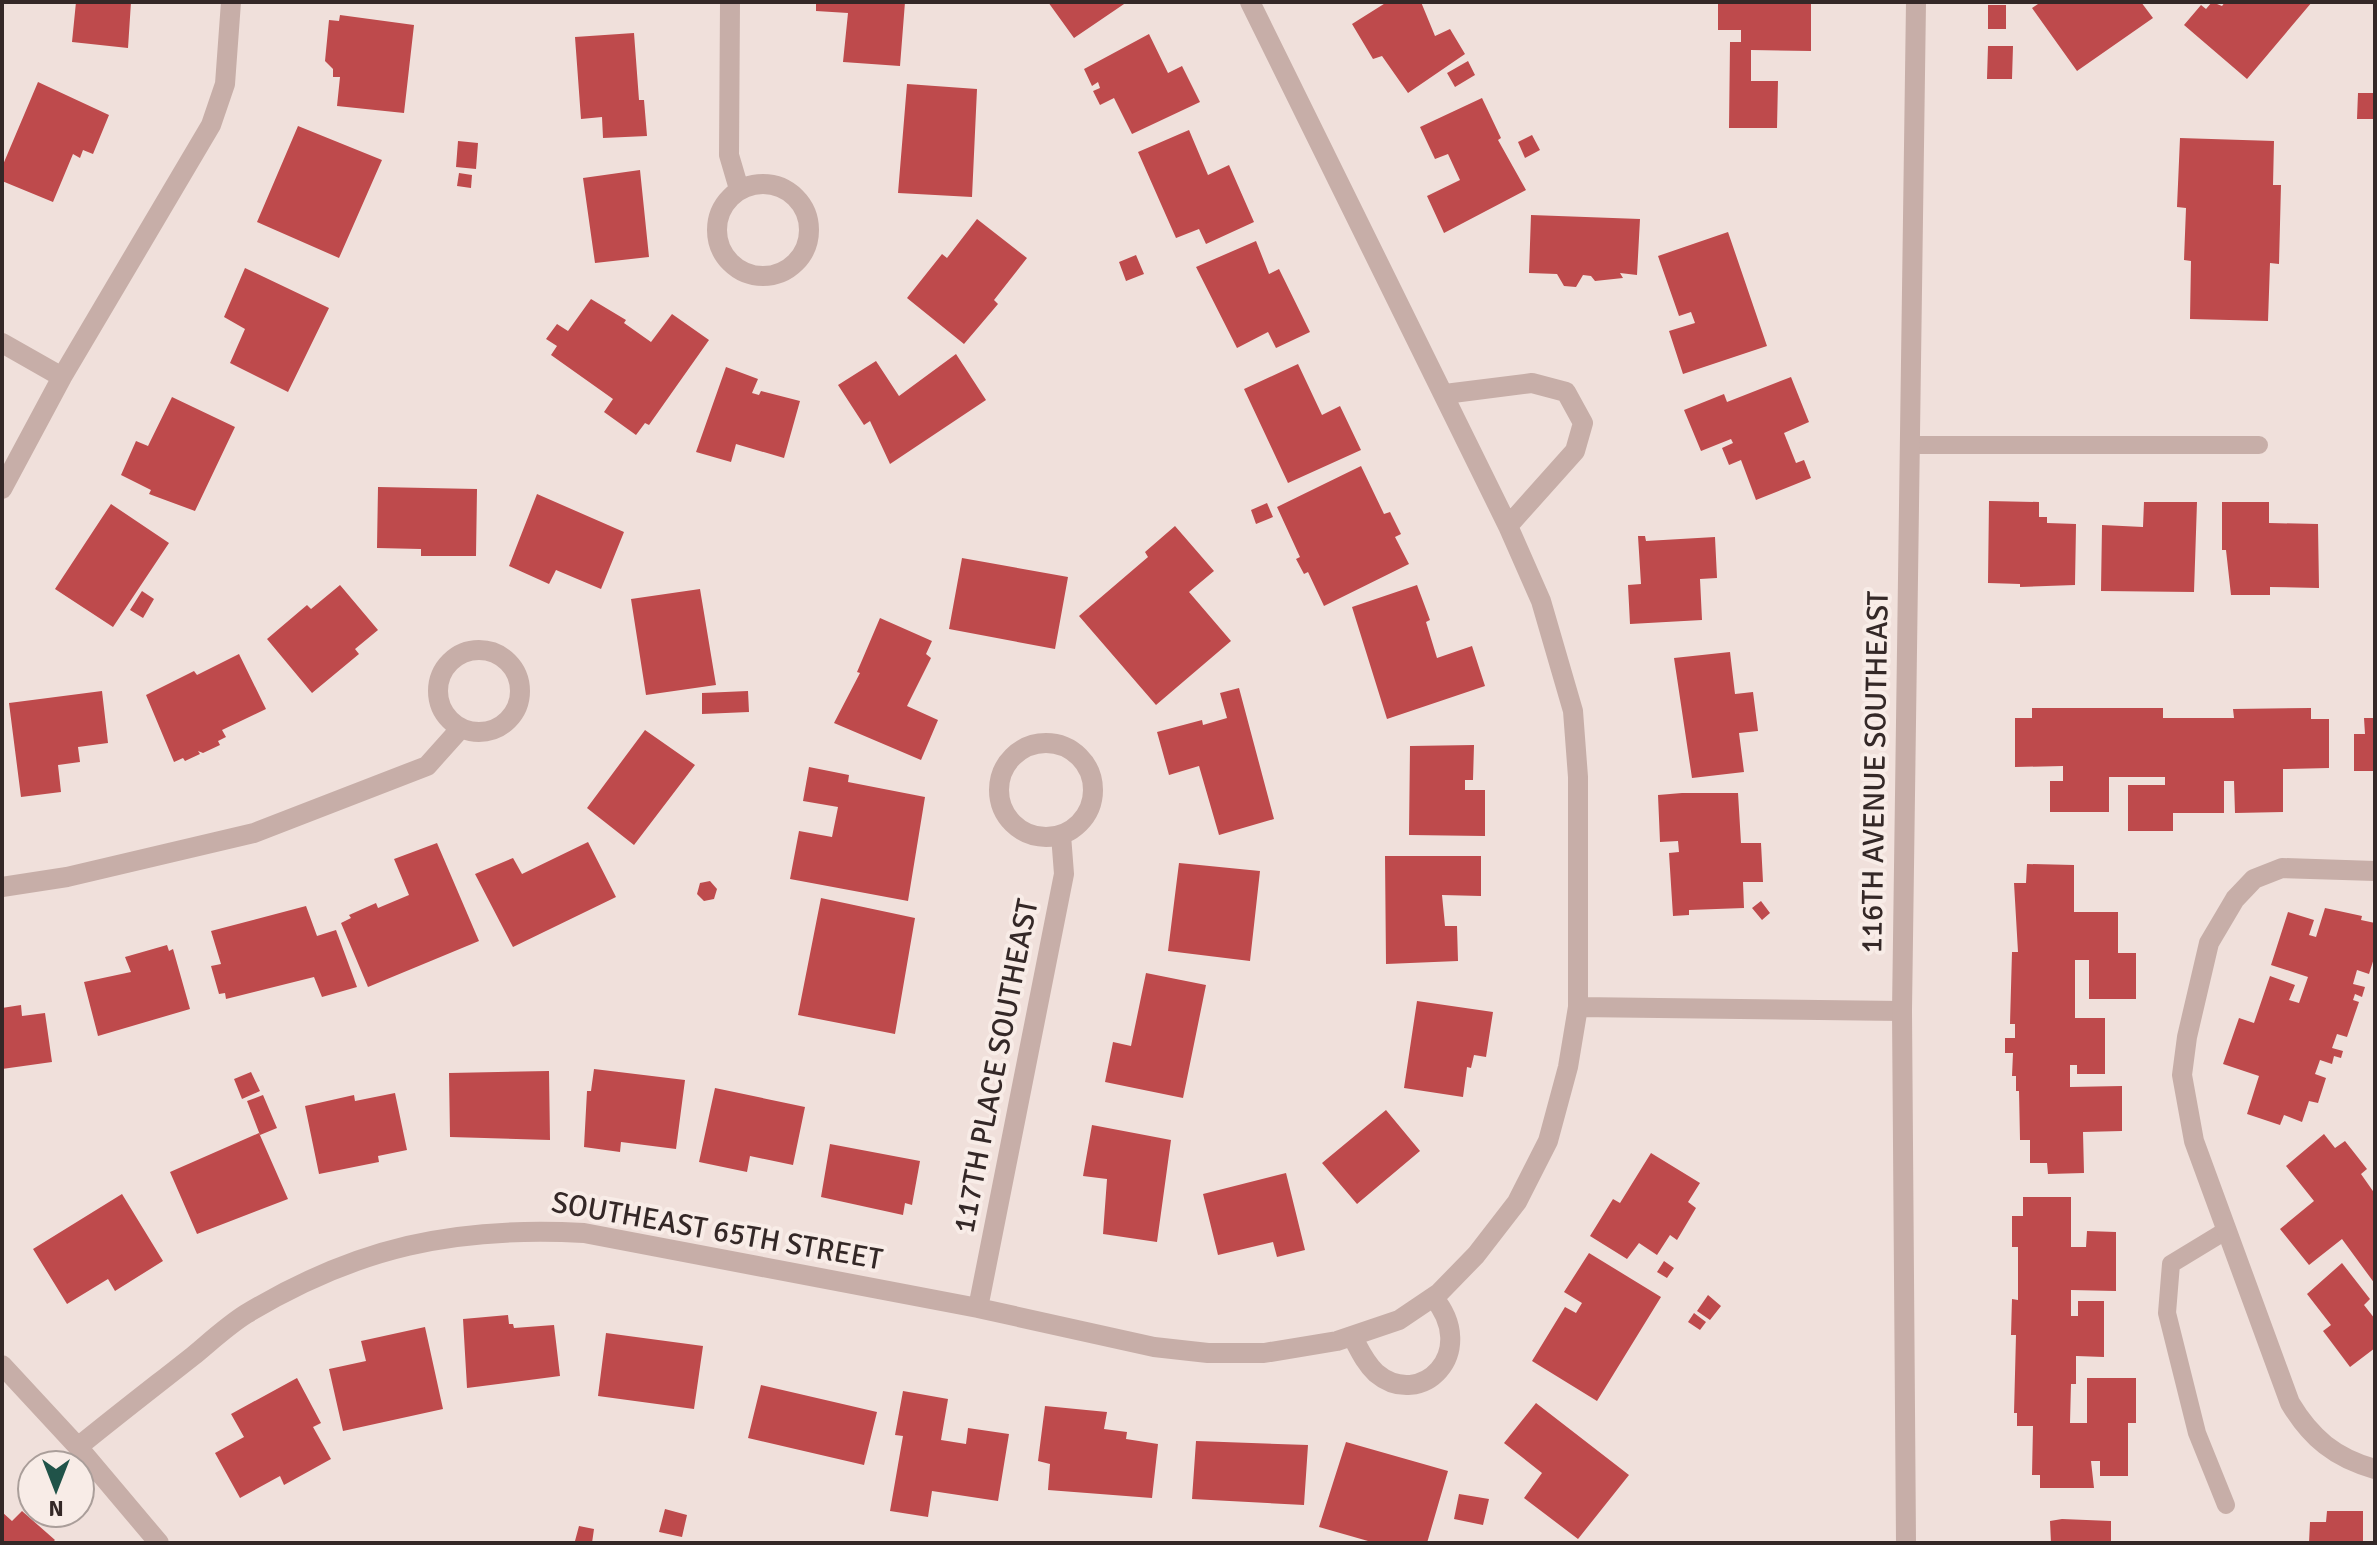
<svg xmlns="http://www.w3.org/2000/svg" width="2377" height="1545" font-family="Signika,sans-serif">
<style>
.building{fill:#be4a4c}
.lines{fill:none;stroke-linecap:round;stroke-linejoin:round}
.service{stroke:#c7aea8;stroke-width:18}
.minor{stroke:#c7aea8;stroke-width:20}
.tertiary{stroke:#c7aea8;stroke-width:20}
.labels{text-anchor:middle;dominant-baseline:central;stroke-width:8;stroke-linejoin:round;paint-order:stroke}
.street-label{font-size:30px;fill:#342827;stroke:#f8ece7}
</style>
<rect width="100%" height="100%" fill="#f0e0db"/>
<!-- building -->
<path class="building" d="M76,2H131L128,48L72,42Z
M816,2H905L900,66L843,62L848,13L816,11Z
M1048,2H1127L1074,38Z
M1387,2H1421L1435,36L1450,29L1465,54L1408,93L1382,56L1373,59L1352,24Z
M1718,2H1811V51L1751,50V81H1778L1777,128H1729L1730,42H1741V30H1718Z
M2041,2H2141L2153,18L2077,71L2032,8Z
M2212,2L2222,6L2225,2H2312L2247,79L2184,25L2201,5L2206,9Z
M1988,5H2006V29H1988Z
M340,15L414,25L404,113L337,106L340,77H333V69L325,61L329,20L339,21Z
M634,33L639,100H644L647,136L603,138L602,117L581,119L575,37Z
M1149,34L1168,73L1182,66L1200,102L1132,134L1114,98L1100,105L1093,91L1100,88L1098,82L1092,86L1084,69Z
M1988,46H2013L2012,79H1987Z
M1468,61L1475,75L1455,87L1447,73Z
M38,82L109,115L93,154L83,150L80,158L73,154L53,202L2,181V167Z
M907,84L977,89L972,197L898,193Z
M2358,93H2375V119H2357Z
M1482,98L1501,138L1498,140L1526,190L1444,233L1427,196L1460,180L1448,154L1435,159L1420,127Z
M298,126L382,160L339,258L257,222Z
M1189,130L1208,175L1229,165L1254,222L1206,244L1199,229L1176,238L1138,152Z
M1532,135L1540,150L1525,158L1518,142Z
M2180,138L2274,141L2273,185H2281L2279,264L2270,263L2268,321L2190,319L2191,261L2184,260L2186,208L2177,207Z
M458,141L478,143L476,169L456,167Z
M640,170L649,257L595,263L583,178Z
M459,173L472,175L471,188L457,186Z
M1531,215L1640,219L1637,275L1620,273L1623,278L1595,281L1591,276L1583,275L1576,287L1564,286L1557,274L1529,273Z
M977,219L1027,258L994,300L998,304L964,344L907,298L942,254L947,258Z
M1728,232L1767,346L1683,374L1669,331L1695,323L1691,312L1679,316L1658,256Z
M1256,241L1269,274L1279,269L1310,332L1276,348L1268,332L1237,348L1196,267Z
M1136,255L1144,274L1126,281L1119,262Z
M245,268L329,308L288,392L230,363L245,329L224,317Z
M591,299L626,320L624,323L651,342L672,314L709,340L649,425L645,423L636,435L604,412L613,399L551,355L557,346L546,339L557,324L568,331Z
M956,354L986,400L890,464L870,421L864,425L838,385L876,361L899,396Z
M1298,364L1322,415L1340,406L1361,450L1288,483L1244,389Z
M726,367L758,379L752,393L759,395L761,391L800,401L784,458L736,444L731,462L696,452Z
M1791,377L1809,422L1784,433L1796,463L1804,460L1811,478L1756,500L1741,460L1729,465L1722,448L1733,443L1731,439L1701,451L1684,410L1724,394L1727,402Z
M172,397L235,427L195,511L149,494L151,490L121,475L136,441L148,446Z
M1361,466L1384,514L1390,512L1401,534L1395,537L1409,564L1324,606L1308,572L1304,574L1296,559L1300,557L1277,507Z
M378,487L477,489L476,556H421V549L377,548Z
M537,494L624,532L601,589L556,570L549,584L509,566Z
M1989,501L2039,502V517H2047V523L2076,524L2075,585L2020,587V584L1988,583Z
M2144,502H2197L2194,592L2101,591L2102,525L2143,527Z
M2222,502H2269V523L2318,524L2319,588L2270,587V595H2231L2226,550H2222Z
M1267,503L1273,517L1256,524L1251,510Z
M111,504L169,543L113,627L55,589Z
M1175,526L1214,571L1189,592L1231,641L1156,705L1079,616L1148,557L1145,552Z
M1638,536H1645L1646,541L1715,537L1717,578L1700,579L1702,620L1630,624L1628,585L1641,584Z
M962,558L1068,577L1055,649L949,629Z
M340,585L378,630L355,649L359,654L312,693L267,639L307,605L311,609Z
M1417,585L1430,620L1426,622L1437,658L1472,646L1485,686L1387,719L1352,607Z
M700,589L716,685L646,695L631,599Z
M142,591L154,599L143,618L130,610Z
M880,618L932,641L926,654L931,658L907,706L938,720L921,760L834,723L860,673L857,672Z
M1730,652L1735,694L1753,692L1758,731L1739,733L1744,772L1692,778L1674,658Z
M239,654L266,709L222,730L226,737L218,741L220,745L203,753L198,751L200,754L185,761L183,758L174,762L146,695L194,671L197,675Z
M1239,688L1274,819L1219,835L1199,766L1169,775L1157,732L1202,720L1203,725L1227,718L1220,693Z
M102,691L108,743L78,747L80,762L58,765L61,792L21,797L9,703Z
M748,691L749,712L702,714V693Z
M2032,708H2163V718H2234L2233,709L2311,708V719H2329V768L2283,769V812L2235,813L2234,781H2224V813H2173V831H2128V785H2165V777H2109V812H2050V781H2063V766L2015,767V718H2032Z
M2364,718H2375V771H2354V734H2365Z
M645,730L695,765L634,845L587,808Z
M1474,745L1473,780H1465V790H1485V836L1409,835L1410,746Z
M809,767L849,775L848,782L925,797L908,901L790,879L799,831L832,837L838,807L803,801Z
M1682,793H1738L1741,843H1761L1763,882H1743L1744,908L1689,910V915L1673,916L1669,853L1679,852L1678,841L1660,842L1658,795Z
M588,842L616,897L513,947L475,874L513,858L522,874Z
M437,843L479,941L368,987L341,923L351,918L349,915L376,903L378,908L409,895L394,859Z
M1385,856H1481V896L1442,895L1445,926H1457L1458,961L1386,964Z
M1179,863L1260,871L1250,961L1168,951Z
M2027,864L2074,865V912H2118V953H2136V999H2089V960H2075V1018H2105V1074H2077V1065H2070V1087L2122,1086V1131L2083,1132L2084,1173L2048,1174L2047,1163H2030V1140H2020L2019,1091H2016V1076H2012L2013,1053H2005V1038H2015V1024H2010L2012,952H2018L2014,883H2026Z
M710,881L717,889L714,899L704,901L697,894L700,883Z
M821,898L915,918L895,1034L798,1015Z
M1761,901L1770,913L1762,920L1752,908Z
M306,906L317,936L336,930L357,987L322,997L314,977L226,999L225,993L219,994L211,966L221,964L211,931Z
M2325,908L2362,916L2361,920L2375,923V955L2369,974L2357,970L2353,984L2365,987L2362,997L2355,994L2353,1000L2359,1002L2347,1037L2337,1034L2332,1048L2343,1051L2341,1058L2334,1056L2332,1064L2320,1060L2315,1074L2326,1078L2318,1103L2309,1101L2302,1122L2284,1115L2280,1125L2247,1114L2259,1076L2223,1064L2239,1018L2254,1023L2270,976L2295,985L2289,1000L2299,1003L2308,977L2271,965L2288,912L2314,920L2309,935L2316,937Z
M167,945L169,951L173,949L190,1009L98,1036L84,982L131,972L125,957Z
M1146,973L1206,985L1183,1098L1105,1082L1113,1042L1131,1046Z
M1417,1001L1493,1012L1486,1057L1474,1055L1471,1068L1467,1067L1463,1097L1404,1088Z
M21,1005L22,1016L45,1013L52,1062L2,1069V1008Z
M594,1069L685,1080L676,1149L621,1142L620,1152L584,1147L587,1091H591Z
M549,1071L550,1140L450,1137L449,1073Z
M251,1072L260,1091L242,1099L234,1079Z
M715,1088L805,1107L793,1165L750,1156L747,1172L699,1162Z
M395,1093L407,1150L378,1156L379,1162L319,1174L305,1106L354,1095L355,1101Z
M263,1095L277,1128L260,1135L247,1101Z
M1386,1110L1420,1151L1357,1204L1322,1163Z
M1092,1125L1171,1140L1157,1242L1103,1234L1107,1179L1083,1176Z
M259,1133L288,1199L197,1234L170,1172Z
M2324,1134L2335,1148L2345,1141L2367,1169L2361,1174L2375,1194V1284L2342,1239L2309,1265L2280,1229L2314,1201L2286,1166Z
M830,1144L920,1161L912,1205L905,1203L903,1215L821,1197Z
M1651,1153L1700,1183L1688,1202L1696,1208L1677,1240L1670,1235L1657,1255L1639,1243L1627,1259L1590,1236L1613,1199L1620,1203Z
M1286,1173L1305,1250L1277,1257L1273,1242L1218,1255L1203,1194Z
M122,1194L163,1261L115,1291L108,1279L67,1304L33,1249Z
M2023,1197H2071V1247H2086L2087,1231L2116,1232V1291L2071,1290V1316H2078V1301H2104V1357L2076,1356V1384H2071L2070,1423H2087V1378H2136V1423H2128V1476H2100V1461H2091L2094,1488H2040V1475H2032L2033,1426H2017V1413H2014L2016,1335H2011L2012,1299L2018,1300V1247H2012V1216H2023Z
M1589,1253L1661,1297L1597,1401L1532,1361L1565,1307L1576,1313L1582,1303L1564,1292Z
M1664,1261L1674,1268L1667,1278L1657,1272Z
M2342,1263L2370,1299L2364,1305L2375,1319V1348L2350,1367L2323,1331L2331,1325L2307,1294Z
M1708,1295L1721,1306L1710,1320L1697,1311Z
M1694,1313L1706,1322L1700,1330L1688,1322Z
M508,1315L509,1324H513L514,1328L554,1325L560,1376L467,1388L463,1319Z
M425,1327L443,1409L343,1431L329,1369L366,1361L361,1341Z
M606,1333L703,1346L694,1409L598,1396Z
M297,1378L321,1423L313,1427L331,1459L284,1485L280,1476L240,1498L215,1453L244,1437L231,1414Z
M761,1385L877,1412L864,1465L748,1438Z
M903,1391L948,1399L941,1440L966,1444L968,1428L1009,1434L998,1501L932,1491L928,1517L890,1511L903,1436L895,1435Z
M1536,1403L1629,1475L1578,1539L1524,1498L1542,1473L1504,1443Z
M1045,1406L1107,1412L1104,1429L1127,1432L1126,1439L1158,1444L1152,1498L1048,1490L1050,1464L1038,1461Z
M1196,1441L1308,1445L1304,1505L1192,1499Z
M1346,1442L1448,1471L1427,1543H1375L1319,1527Z
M1459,1494L1489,1499L1483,1525L1454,1519Z
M665,1509L687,1515L682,1537L659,1532Z
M22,1511L55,1540L52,1543H2V1512L12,1521Z
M2327,1511H2363V1543H2309L2310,1522H2326Z
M2062,1519L2111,1521V1543H2051L2050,1521Z
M579,1526L594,1529L592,1543L575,1541Z"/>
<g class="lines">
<!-- service -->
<path class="service" d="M1909,445H2259
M2226,1505L2197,1433L2167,1313L2171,1264L2227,1230"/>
<!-- minor -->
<path class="minor" d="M730,2L729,155L739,189
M717 230a46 46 0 1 1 92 0a46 46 0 1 1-92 0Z
M2,343L62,377
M1445,394L1532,383L1566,392L1583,423L1575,451L1508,526
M2,489L62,377L211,125L225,84L231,2
M438 691a41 41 0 1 1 82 0a41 41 0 1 1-82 0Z
M999 790a47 47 0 1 1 94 0a47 47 0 1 1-94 0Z
M2375,871L2282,868L2254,879L2235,899L2209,943L2187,1037L2182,1075L2194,1141L2290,1403C2311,1438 2335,1458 2375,1469
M2,887L67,877L254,833L427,766L461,728
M1578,1007L1902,1011
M978,1308L1064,874L1061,835
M1352,1336C1359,1349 1365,1363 1376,1373C1421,1411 1480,1352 1433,1297
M2,1365L78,1447L159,1543
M78,1447C116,1416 155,1386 193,1356C210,1342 227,1326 246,1314C357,1247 455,1226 584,1233L978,1308L1154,1347L1208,1353H1264L1337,1341L1399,1320L1439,1293L1476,1255L1517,1202L1548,1141L1568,1067L1578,1007V777L1573,711L1541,601L1508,526L1250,2"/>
<!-- tertiary -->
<path class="tertiary" d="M1906,1543L1902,1011L1916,2"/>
</g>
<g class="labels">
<!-- street labels -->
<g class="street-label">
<text transform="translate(1875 772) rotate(-89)">116TH AVENUE SOUTHEAST</text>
<text transform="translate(996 1066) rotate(-79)">117TH PLACE SOUTHEAST</text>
<text transform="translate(717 1231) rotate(10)">SOUTHEAST 65TH STREET</text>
</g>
</g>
<!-- border -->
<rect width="2377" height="1545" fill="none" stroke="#342827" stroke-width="8"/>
<!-- north arrow -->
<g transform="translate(56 1489) rotate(180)"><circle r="38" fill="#f8ece7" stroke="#aa9e9a" stroke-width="2"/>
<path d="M0-6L14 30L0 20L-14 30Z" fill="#205349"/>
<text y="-12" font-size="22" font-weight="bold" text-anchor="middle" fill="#342827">N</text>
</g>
</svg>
